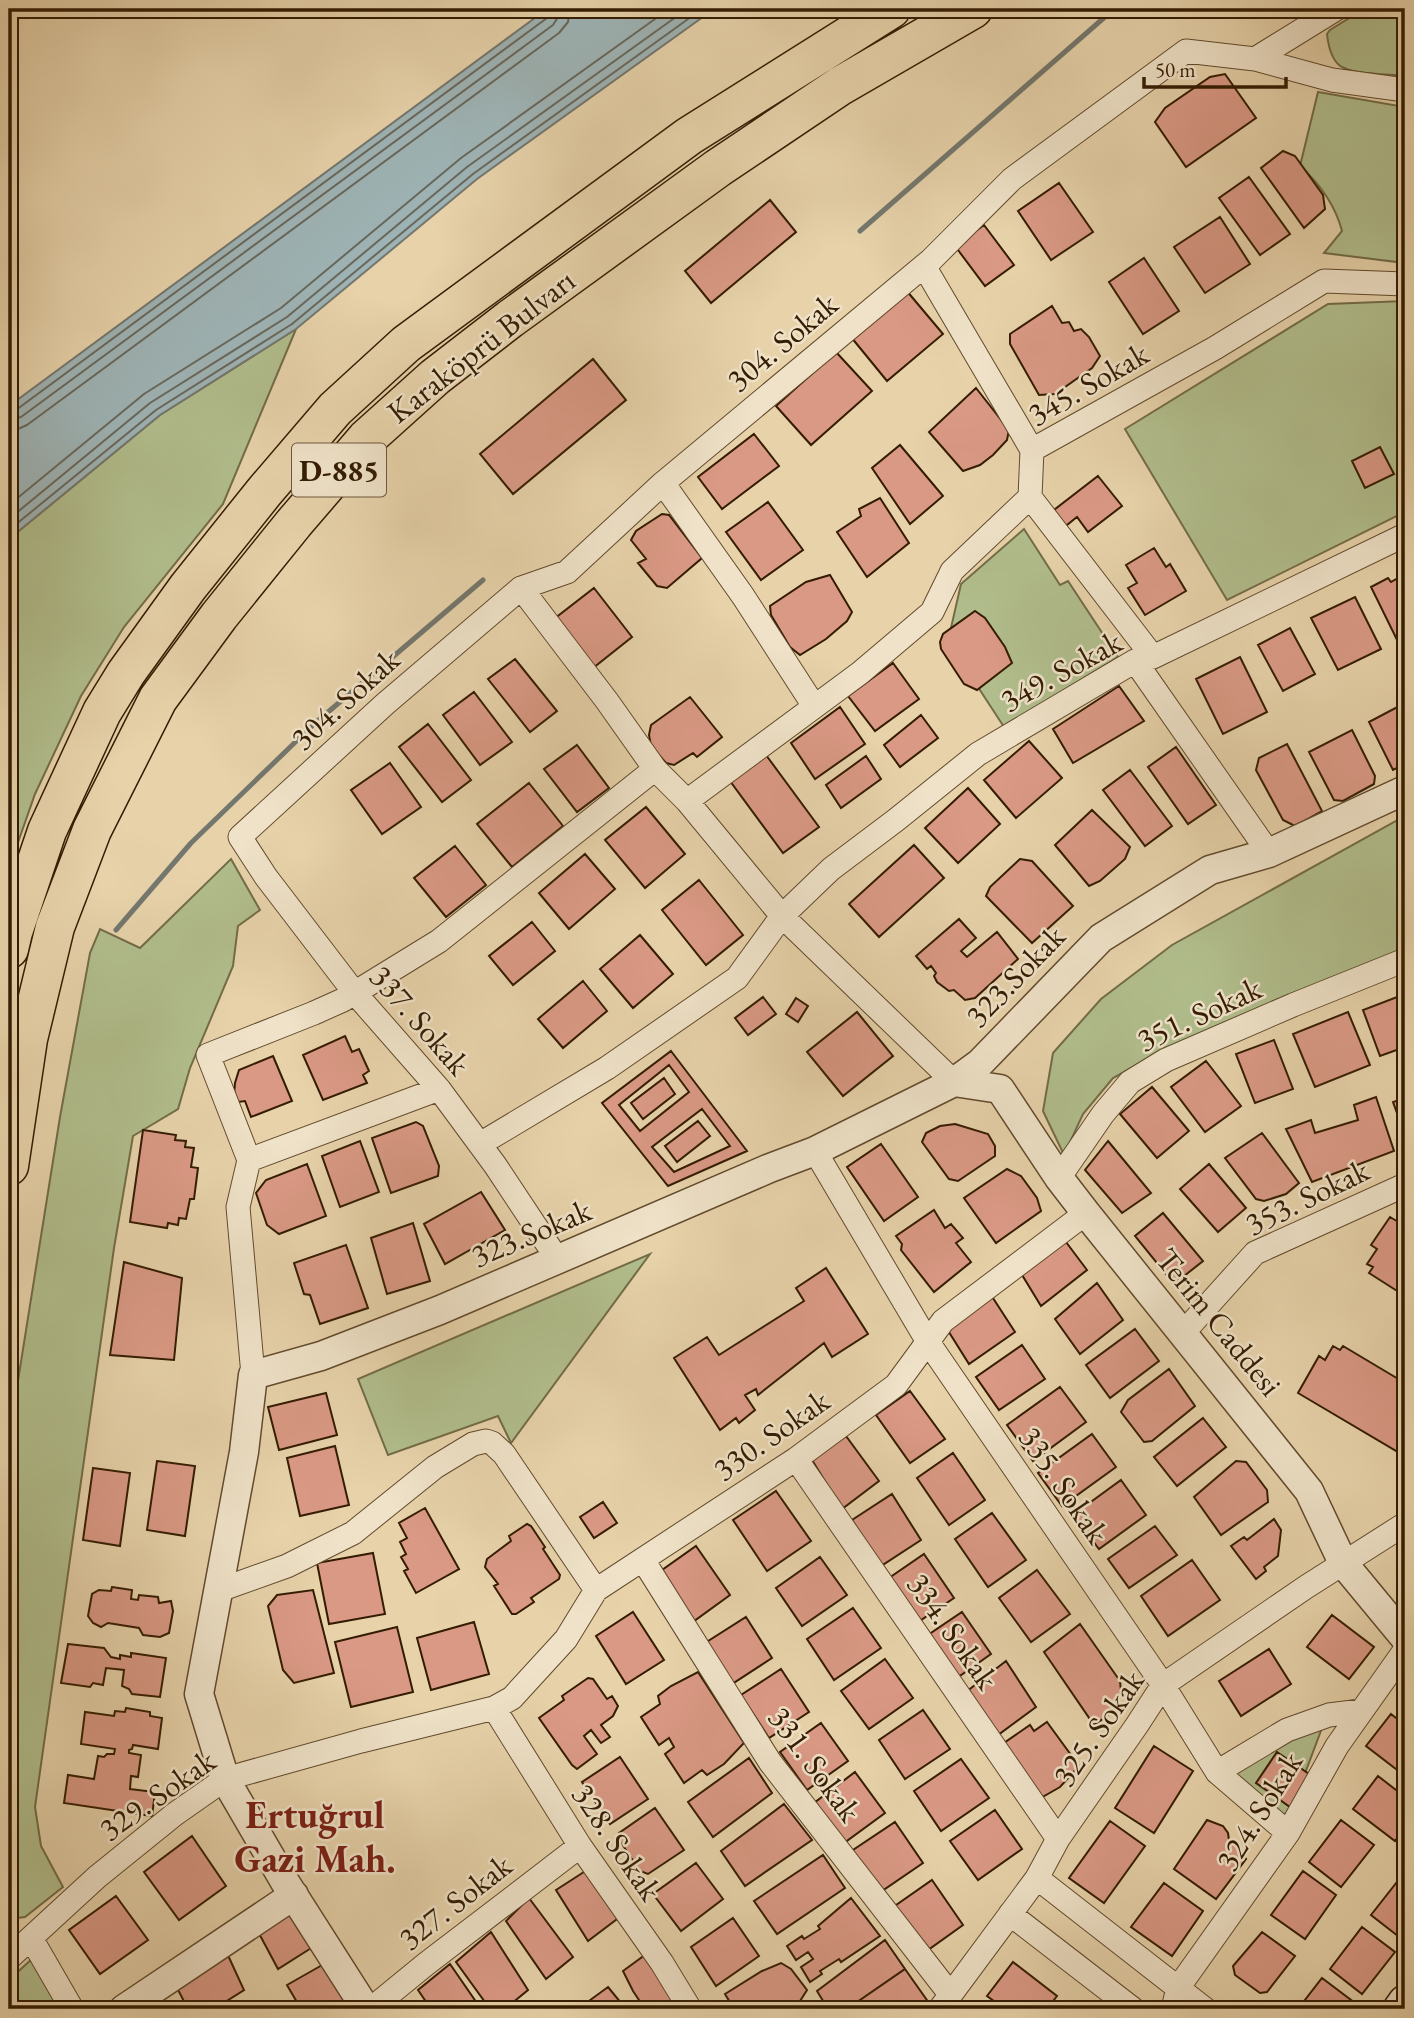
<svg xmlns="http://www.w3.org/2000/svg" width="1414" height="2018" font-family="'EB Garamond',serif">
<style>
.green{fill:#b1bd8c;stroke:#726c47;stroke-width:2}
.water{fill:#9eb4b6;stroke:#74776e;stroke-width:2}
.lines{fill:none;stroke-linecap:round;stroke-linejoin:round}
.shore{stroke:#69685c;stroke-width:2}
.stream{stroke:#74776e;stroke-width:5}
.building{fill:#da9985;stroke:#341c02;stroke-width:2;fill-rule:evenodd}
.minor-casing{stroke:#614a2c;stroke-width:25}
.tertiary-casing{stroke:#614a2c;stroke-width:31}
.secondary-casing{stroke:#341c02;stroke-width:36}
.trunk-casing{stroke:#341c02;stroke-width:41}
.minor{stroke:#efe2c8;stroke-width:23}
.tertiary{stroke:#efe2c8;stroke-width:28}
.secondary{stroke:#efe2c8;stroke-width:33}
.trunk{stroke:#e7d2aa;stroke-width:38}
.labels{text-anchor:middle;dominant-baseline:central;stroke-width:5;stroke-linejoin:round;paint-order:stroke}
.shield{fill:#efe2c8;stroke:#6c573d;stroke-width:2}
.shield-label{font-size:30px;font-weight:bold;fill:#341c02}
.street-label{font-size:32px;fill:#341c02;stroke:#efe2c8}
.district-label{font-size:38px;font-weight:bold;fill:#7a1f14;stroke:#efe2c8}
</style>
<rect width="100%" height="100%" fill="#e7d2aa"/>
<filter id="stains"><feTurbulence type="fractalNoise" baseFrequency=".00286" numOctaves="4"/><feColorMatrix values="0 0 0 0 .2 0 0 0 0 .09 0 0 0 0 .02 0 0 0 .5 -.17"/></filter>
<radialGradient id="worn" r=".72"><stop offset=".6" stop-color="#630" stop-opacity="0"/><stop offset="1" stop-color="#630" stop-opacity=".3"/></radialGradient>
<!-- green -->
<path class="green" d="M1364,9H1405V76C1390,74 1350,75 1339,65C1331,58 1328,43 1327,34L1330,30Z
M1318,92L1405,107V263L1324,253L1342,231C1335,204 1320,184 1300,166Z
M1405,301V512L1227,600L1125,429L1328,304Z
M296,329L223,504L124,627L81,696L35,794L9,868V539L160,415Z
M1024,529L1060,585L1068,581L1118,657L1004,727L948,641L961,584Z
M1405,816V948L1155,1055L1113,1078L1083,1114L1064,1155L1043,1111L1053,1053L1101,999L1172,945Z
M231,859L260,910L238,926L233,966L190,1068L178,1109L133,1136L114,1248L35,1807L41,1846L63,1887L25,1917L9,1919V1437L60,1117L90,953L100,929L140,948Z
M650,1254L511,1443L498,1416L388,1455L358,1379Z
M1325,1720L1286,1824L1229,1775Z
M34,1957L65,2009H9V1980Z"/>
<!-- water -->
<path class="water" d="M547,9H714L477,179L296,329L160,415L9,539V406Z"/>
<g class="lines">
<!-- shore -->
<path class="shore" d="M9,411L16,410L547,18L551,9
M9,420L21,417L553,25L558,17L560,9
M9,430L18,429L27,425L559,33L568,22L570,9
M9,505L144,394L281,308L461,158L669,9
M9,519L150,403L287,317L467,167L687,9
M9,530L156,410L292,324L473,174L702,9"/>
<!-- stream -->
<path class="stream" d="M860,231L1114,9
M116,930L191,843L314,724L483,580"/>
</g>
<!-- building -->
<path class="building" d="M1225,74L1256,118L1186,167L1155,122L1165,108L1210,77Z
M1283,151L1295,156L1323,195L1325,209L1304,228L1261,168Z
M1249,177L1290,234L1260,255L1219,198Z
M1059,183L1093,232L1051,260L1018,211Z
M770,200L796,232L711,303L685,271Z
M1220,217L1250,264L1205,293L1174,247Z
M984,225L1014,265L985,286L955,246Z
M1144,258L1179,311L1143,334L1109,282Z
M906,290L943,334L887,381L851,337Z
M1052,306L1062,323L1069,322L1074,331L1081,329L1089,337L1100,356L1092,368L1055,394L1039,395L1010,344V334Z
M836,352L872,391L811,445L776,406Z
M593,359L626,400L513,494L480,454Z
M976,388L1009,430L1007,440L993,455L980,465L963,471L929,432Z
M754,434L779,466L722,509L698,477Z
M900,445L943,496L910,524L872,468Z
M1380,447L1394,474L1365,488L1352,461Z
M1098,476L1122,506L1088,532L1077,517L1062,529L1050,513Z
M880,498L909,543L867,577L837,532L861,516L859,509Z
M768,502L803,550L761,580L726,532Z
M662,514L669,515L702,558L667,588L657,586L638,563L646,559L631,540L636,531Z
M1154,548L1166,567L1170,564L1186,591L1145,615L1128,588L1137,583L1126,565Z
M1405,574V649L1402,650L1371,587L1388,578L1391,582Z
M830,575L852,612L847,621L826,639L800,655L790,647L771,615L770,606L806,582Z
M594,588L632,637L593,668L554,619Z
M1355,597L1381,649L1338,670L1311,618Z
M975,611L985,618L1005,647L1012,663L977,690L964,684L941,649L940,642L943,634Z
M1290,628L1315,674L1283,691L1258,645Z
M1240,657L1267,712L1223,734L1196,679Z
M515,659L557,711L530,732L488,679Z
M893,663L919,699L875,731L848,696Z
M1119,686L1144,721L1073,763L1053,729Z
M474,692L512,742L480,765L443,715Z
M690,697L722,737L697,757L693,753L674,765L666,763L651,746L649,735L651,725Z
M1405,703V764L1393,770L1369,722Z
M840,707L865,744L815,779L791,743Z
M921,715L938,738L900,767L884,745Z
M428,724L471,780L442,802L399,747Z
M1352,730L1375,776L1374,784L1343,801L1334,800L1309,752Z
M1029,741L1062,778L1016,818L984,780Z
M1287,744L1322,811L1295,826L1283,820L1256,770L1259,758Z
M577,745L609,788L577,812L544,769Z
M1176,747L1216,805L1188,824L1148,767Z
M766,755L819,827L783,853L730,781Z
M866,756L881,779L841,808L826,785Z
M390,763L421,807L382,834L351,790Z
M1130,770L1172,826L1145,846L1103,790Z
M529,783L563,826L512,867L477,824Z
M968,788L1000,824L958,863L925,828Z
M646,807L685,854L645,888L605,840Z
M1092,810L1130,847L1125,859L1100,881L1089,886L1055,845Z
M914,845L944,878L879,937L849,904Z
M455,846L486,885L446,917L414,878Z
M585,854L615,889L569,929L539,893Z
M1020,859L1032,861L1073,906L1032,943L986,896L990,887Z
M699,880L743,935L706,965L662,910Z
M959,919L976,938L961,951L967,957L997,932L1018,959L975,998L965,1000L954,990L949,991L937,982L934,976L936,973L931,966L927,969L916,956Z
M532,922L555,951L513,985L489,956Z
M640,935L673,974L633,1008L600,969Z
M583,981L607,1011L563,1048L538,1019Z
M1405,994V1047L1380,1056L1363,1010Z
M763,997L776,1014L748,1035L735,1018Z
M796,998L808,1006L798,1022L786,1014Z
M857,1012L893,1056L843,1096L807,1052Z
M1348,1012L1370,1065L1315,1087L1293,1034Z
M345,1036L352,1052L359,1049L369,1071L363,1075L367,1083L323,1100L303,1055Z
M1274,1040L1293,1089L1255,1103L1236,1054Z
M671,1051L747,1151L668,1186L602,1103ZM669,1065L689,1092L640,1131L619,1105ZM702,1109L730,1146L674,1172L652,1147Z
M273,1056L292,1101L251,1117L245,1101L238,1102L234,1095L235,1083L239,1070Z
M1206,1061L1241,1106L1205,1132L1171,1087Z
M664,1078L675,1094L643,1119L631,1103Z
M1152,1087L1189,1131L1157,1158L1120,1114Z
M1376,1097L1394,1151L1312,1182L1286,1129L1311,1120L1315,1133L1358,1120L1354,1105Z
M1405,1098V1135L1393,1102Z
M698,1121L710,1136L677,1162L665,1146Z
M416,1122L423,1126L439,1166L438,1176L391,1193L372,1138Z
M955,1124L988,1134L995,1146V1156L958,1181L949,1179L922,1142L926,1133L940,1126Z
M143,1130L176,1135L175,1140L186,1141L185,1147L194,1148L191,1167L198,1168L194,1199H190L186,1219L179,1218L178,1225L168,1223L167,1228L130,1222Z
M1262,1133L1299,1183L1286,1194L1264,1201L1256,1199L1225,1158Z
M360,1141L379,1192L340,1207L322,1156Z
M1108,1141L1151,1193L1122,1213L1085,1170Z
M881,1144L918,1197L884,1221L847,1167Z
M307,1164L326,1216L279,1234L267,1225L256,1193L266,1180Z
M1209,1164L1246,1208L1218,1232L1180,1189Z
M1007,1169L1021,1176L1037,1198L1041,1211L996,1243L964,1198Z
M481,1192L505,1230L445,1264L424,1224Z
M934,1210L945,1228L951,1224L963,1238L956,1243L971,1262L934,1292L901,1250L902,1244L896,1236Z
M1163,1213L1203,1261L1174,1284L1135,1236Z
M1390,1217L1405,1226V1296L1369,1273L1373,1267L1367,1264L1377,1249L1371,1245Z
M413,1223L430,1281L387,1294L371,1238Z
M1063,1238L1087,1270L1041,1306L1019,1270Z
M346,1245L368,1308L320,1324L310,1295L304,1294L294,1263Z
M124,1262L182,1278L174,1360L110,1355Z
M826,1268L868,1334L832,1357L824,1343L758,1395L756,1389L745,1395L755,1410L739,1423L736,1418L720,1430L674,1358L707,1337L719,1355L804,1301L796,1288Z
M1097,1283L1123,1320L1080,1354L1055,1319Z
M991,1295L1015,1332L969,1364L947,1329Z
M1135,1329L1159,1361L1110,1398L1086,1365Z
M1022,1345L1045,1379L999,1410L976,1377Z
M1333,1346L1340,1350L1343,1346L1405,1383V1439L1398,1452L1298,1393L1319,1356L1325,1360Z
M1169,1369L1195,1406L1152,1441L1144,1442L1121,1412L1128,1400Z
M1060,1387L1086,1422L1033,1461L1007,1425Z
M910,1391L945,1439L910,1463L876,1415Z
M326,1393L337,1435L279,1450L268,1407Z
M1203,1418L1226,1447L1177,1486L1154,1457Z
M1092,1434L1116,1467L1062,1506L1038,1473Z
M846,1436L879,1481L842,1509L812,1460Z
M335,1446L349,1505L300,1516L287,1458Z
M953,1453L985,1500L949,1525L917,1478Z
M157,1461L195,1466L185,1536L147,1530Z
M1236,1461L1246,1462L1267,1490L1268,1502L1221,1535L1194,1497Z
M93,1468L130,1473L120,1546L83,1540Z
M1121,1480L1146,1515L1099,1549L1073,1515Z
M776,1491L811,1541L767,1571L733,1520Z
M892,1494L921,1540L881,1566L852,1520Z
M603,1502L617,1523L594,1538L580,1517Z
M425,1508L459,1569L416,1593L404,1571L408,1569L401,1557L406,1554L400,1542L407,1538L399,1523Z
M992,1513L1026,1560L988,1587L955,1539Z
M1274,1519L1281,1530L1278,1556L1264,1567L1266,1571L1256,1579L1231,1546L1244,1537L1247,1540Z
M527,1524L531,1526L545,1547L543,1549L560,1575L559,1579L531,1598L534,1602L516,1614H512L494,1586L498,1584L485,1567L487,1559L511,1541L509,1536Z
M1155,1526L1177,1555L1129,1588L1108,1559Z
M696,1546L730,1595L690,1624L655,1575Z
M373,1553L385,1614L329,1624L317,1563Z
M924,1554L954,1598L918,1622L889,1578Z
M820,1557L847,1595L802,1626L776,1588Z
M1192,1560L1220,1600L1168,1636L1141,1596Z
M1037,1570L1070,1614L1031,1642L999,1598Z
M112,1587L132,1590L131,1599L138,1600L139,1595L158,1597L159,1603L171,1601L173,1611L169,1633L160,1637L143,1635L139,1628L108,1623L101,1627L93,1623L88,1616L92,1594L99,1590L111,1591Z
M313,1590L334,1673L294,1683L283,1670L268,1606L277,1595Z
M853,1608L881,1648L834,1680L807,1639Z
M633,1612L664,1660L626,1684L596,1636Z
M962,1612L991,1654L954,1680L925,1637Z
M1332,1615L1374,1647L1349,1679L1307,1647Z
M746,1617L772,1658L732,1684L705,1643Z
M474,1622L489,1674L431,1690L417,1638Z
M1080,1624L1120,1681L1121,1691L1118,1702L1107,1716L1094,1725L1044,1652Z
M397,1627L413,1692L351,1707L335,1642Z
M68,1644L104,1648L111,1657L120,1659V1655L131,1657V1653L166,1658L160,1697L132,1694L129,1689L122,1686L124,1670L106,1668L103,1685L93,1683L90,1687L61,1683Z
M1269,1649L1291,1684L1241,1716L1219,1681Z
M885,1659L913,1698L869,1729L841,1691Z
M1006,1661L1036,1707L994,1738L966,1692Z
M781,1669L809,1712L769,1738L741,1695Z
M698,1672L744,1743L724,1764L707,1775L702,1770L684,1783L665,1754L674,1747L669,1738L659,1745L641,1717L660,1704L658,1696L671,1686Z
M588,1678L593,1679L607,1699L612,1696L618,1706L613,1716L601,1725L610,1737L601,1743L591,1730L584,1736L597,1754L577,1769L572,1765L539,1718L564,1700L562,1696Z
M126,1708L150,1712V1716L162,1718L158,1749L133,1745L132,1749L129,1750V1753L141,1755L138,1777L131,1776L130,1789L155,1792L152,1816L64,1803L68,1775L94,1779L98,1756L104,1757L107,1754H114L115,1749L81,1744L85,1712L114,1716L115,1711L125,1712Z
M923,1710L950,1749L905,1779L879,1740Z
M1391,1714L1405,1725V1776L1366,1746Z
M1047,1722L1079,1766L1060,1787L1039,1799L1001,1745L1030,1725L1034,1731Z
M821,1723L848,1761L807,1790L780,1752Z
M1154,1746L1193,1771L1154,1833L1115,1808Z
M1277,1752L1312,1776L1290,1807L1256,1783Z
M620,1757L648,1799L610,1824L582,1782Z
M749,1758L772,1793L713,1837L688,1802Z
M961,1759L989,1798L941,1831L914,1791Z
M855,1772L885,1813L844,1843L814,1803Z
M1378,1776L1405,1797V1829L1395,1841L1353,1809Z
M784,1804L812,1840L745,1886L721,1851Z
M655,1808L684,1850L648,1874L640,1871L620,1841L619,1833Z
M995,1810L1022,1849L978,1880L950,1841Z
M1207,1820L1223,1826L1228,1833L1229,1840L1238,1848L1246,1859L1216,1899L1174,1869Z
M1341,1820L1374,1845L1341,1887L1309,1862Z
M1110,1821L1145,1846L1104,1903L1069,1878Z
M895,1822L923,1863L879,1893L850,1852Z
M192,1836L226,1886L179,1920L144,1872Z
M823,1855L845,1888L777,1934L754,1901Z
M696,1863L723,1899L681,1931L653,1894Z
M587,1870L621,1916L588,1941L556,1890Z
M1303,1871L1336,1895L1305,1939L1271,1915Z
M1404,1873L1405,1938L1403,1940L1371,1915Z
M932,1880L963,1925L921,1955L889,1910Z
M1164,1883L1203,1911L1172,1956L1131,1927Z
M116,1896L148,1940L100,1974L69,1930Z
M529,1898L573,1957L546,1979L506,1921Z
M851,1898L880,1936L841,1962L839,1959L820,1971L822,1974L810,1982L801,1967L813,1959L808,1952L796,1960L787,1946L802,1936L804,1939L820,1929L818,1926Z
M291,1901L316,1945L278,1969L255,1926Z
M733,1918L759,1956L716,1986L691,1947Z
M1362,1927L1395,1952L1362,1994L1330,1969Z
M491,1932L528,1990L505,2009H490L456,1962Z
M1262,1932L1295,1956L1267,1992L1260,1993L1235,1975L1233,1966Z
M885,1940L905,1969L847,2009H842L840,2006L836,2009H828L817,1991Z
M226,1951L244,1990L214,2009H188L175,1984Z
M649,1952L683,2009H645L633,1991L623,1971Z
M1013,1962L1057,1996L1047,2009H1005L987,1996Z
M781,1963L791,1969L807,1990L795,2009H734L725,1994L762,1971Z
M324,1964L350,2004L342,2009H301L287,1985Z
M450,1964L481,2009H431L418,1990Z
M905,1969L929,2003L921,2009H847Z
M1322,1978L1355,2003L1350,2009H1298Z
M608,1987L626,2009H578Z"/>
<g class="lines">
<defs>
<path id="minor" d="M1255,59L1336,9
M924,266L1032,450
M663,483L743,596L814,706
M1030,497L1153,657
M521,588L607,701L655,769L687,801L782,916L954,1082
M1135,661L1269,853
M687,801L860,673L932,612L952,571L1030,497L1032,450L1215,348L1324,281L1405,284
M480,1144L607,1068L737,978L782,916L831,869L896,820L978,754L1135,661L1153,657L1405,535
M815,1151L928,1342L1163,1685L1217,1772L1288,1833
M249,1160L439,1089
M1059,1178L1103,1114L1130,1082L1166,1060L1293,1005L1405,960
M558,1260L495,1165L439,1089L354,992L266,877L240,837L385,704L521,588L567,572L663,483L931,260L1012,179L1186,51L1255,59L1332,80L1405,90
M1183,1333L1255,1253L1405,1185
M253,1375L238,1207L249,1160L208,1055L314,1013L343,1000L439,941L655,769
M796,1459L1058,1839
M643,1560L770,1762L950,1994
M217,1591L287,1566L353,1533L435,1467L473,1444L486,1441L492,1443L504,1454L596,1590
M494,1708L580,1846L662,1963L690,2009
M1217,1772L1287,1730L1329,1715L1361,1711
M1037,1878L1205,2009
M1010,1914L1133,2009
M31,1938L72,2009
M9,1958L97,1877L175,1814L225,1779L361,1741L494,1708L512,1698L566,1639L596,1590L796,1459L896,1385L943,1321L1086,1213
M371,2009L426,1964L580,1846
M940,2009L1037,1878L1058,1839L1137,1725L1163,1685L1306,1587L1405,1524
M1173,2009L1178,1988L1288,1833L1337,1746L1405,1650"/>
<path id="tertiary" d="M954,1082L1000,1089L1059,1178L1086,1213L1309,1491L1343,1563L1405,1638
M124,2009L294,1895
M366,2009L285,1882L225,1779L199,1694L244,1452L253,1375L321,1356L440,1310L770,1168L815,1151L954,1082L980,1063L1101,938L1210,870L1269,853L1405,790"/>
<path id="secondary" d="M1400,2009L1405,2002"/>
<path id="trunk" d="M9,949L13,932L47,831L102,712L126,673L188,587L264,492L335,409L406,344L689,136L891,9
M9,1166L28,1039L55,927L92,830L158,699L219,616L294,523L366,439L435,377L510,319L718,168L840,86L973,9"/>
</defs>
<!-- minor casing -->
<use href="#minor" class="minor-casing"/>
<!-- tertiary casing -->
<use href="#tertiary" class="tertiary-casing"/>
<!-- secondary casing -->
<use href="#secondary" class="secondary-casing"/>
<!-- trunk casing -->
<use href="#trunk" class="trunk-casing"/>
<!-- minor -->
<use href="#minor" class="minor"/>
<!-- tertiary -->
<use href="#tertiary" class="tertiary"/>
<!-- secondary -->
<use href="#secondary" class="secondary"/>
<!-- trunk -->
<use href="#trunk" class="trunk"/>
</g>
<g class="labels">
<!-- shield labels -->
<rect class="shield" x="292" y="443.5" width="94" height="53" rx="5"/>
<g class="shield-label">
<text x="339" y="470">D-885</text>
</g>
<!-- street labels -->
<g class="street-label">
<text transform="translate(782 342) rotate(-40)">304. Sokak</text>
<text transform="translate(481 346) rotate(-38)">Karaköprü Bulvarı</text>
<text transform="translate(1088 384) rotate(-30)">345. Sokak</text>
<text transform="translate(1061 671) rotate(-29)">349. Sokak</text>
<text transform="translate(345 699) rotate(-42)">304. Sokak</text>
<text transform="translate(1015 976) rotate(-46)">323.Sokak</text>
<text transform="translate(1199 1014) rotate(-25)">351. Sokak</text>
<text transform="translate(420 1020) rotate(49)">337. Sokak</text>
<text transform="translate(1307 1197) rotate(-26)">353. Sokak</text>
<text transform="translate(531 1233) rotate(-23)">323.Sokak</text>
<text transform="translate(1219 1322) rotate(51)">Terim Caddesi</text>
<text transform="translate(771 1435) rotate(-35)">330. Sokak</text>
<text transform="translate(1064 1485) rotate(56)">335. Sokak</text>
<text transform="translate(953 1631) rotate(55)">334. Sokak</text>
<text transform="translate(1098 1728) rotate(-55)">325. Sokak</text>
<text transform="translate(815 1764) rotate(54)">331. Sokak</text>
<text transform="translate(157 1795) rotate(-35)">329. Sokak</text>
<text transform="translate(1259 1811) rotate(-58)">324. Sokak</text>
<text transform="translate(617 1842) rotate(56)">328. Sokak</text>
<text transform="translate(455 1902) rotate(-38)">327. Sokak</text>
</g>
<!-- district labels -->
<g class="district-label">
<text x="315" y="1814">Ertuğrul<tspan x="315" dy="44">Gazi Mah.</tspan></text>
</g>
</g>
<!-- margin -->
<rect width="1414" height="2018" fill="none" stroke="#e7d2aa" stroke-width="35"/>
<rect x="10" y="10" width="1393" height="1997" fill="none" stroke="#341c02" stroke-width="3.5"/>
<rect x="18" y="18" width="1379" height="1983" fill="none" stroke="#341c02" stroke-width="2"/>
<!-- scale -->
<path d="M1144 77v10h142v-10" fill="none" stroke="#341c02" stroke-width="3.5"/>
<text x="1155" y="77" font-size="21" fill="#341c02" stroke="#efe2c8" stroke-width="5" paint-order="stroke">50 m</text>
<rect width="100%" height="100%" filter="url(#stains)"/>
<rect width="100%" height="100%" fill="url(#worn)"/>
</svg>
